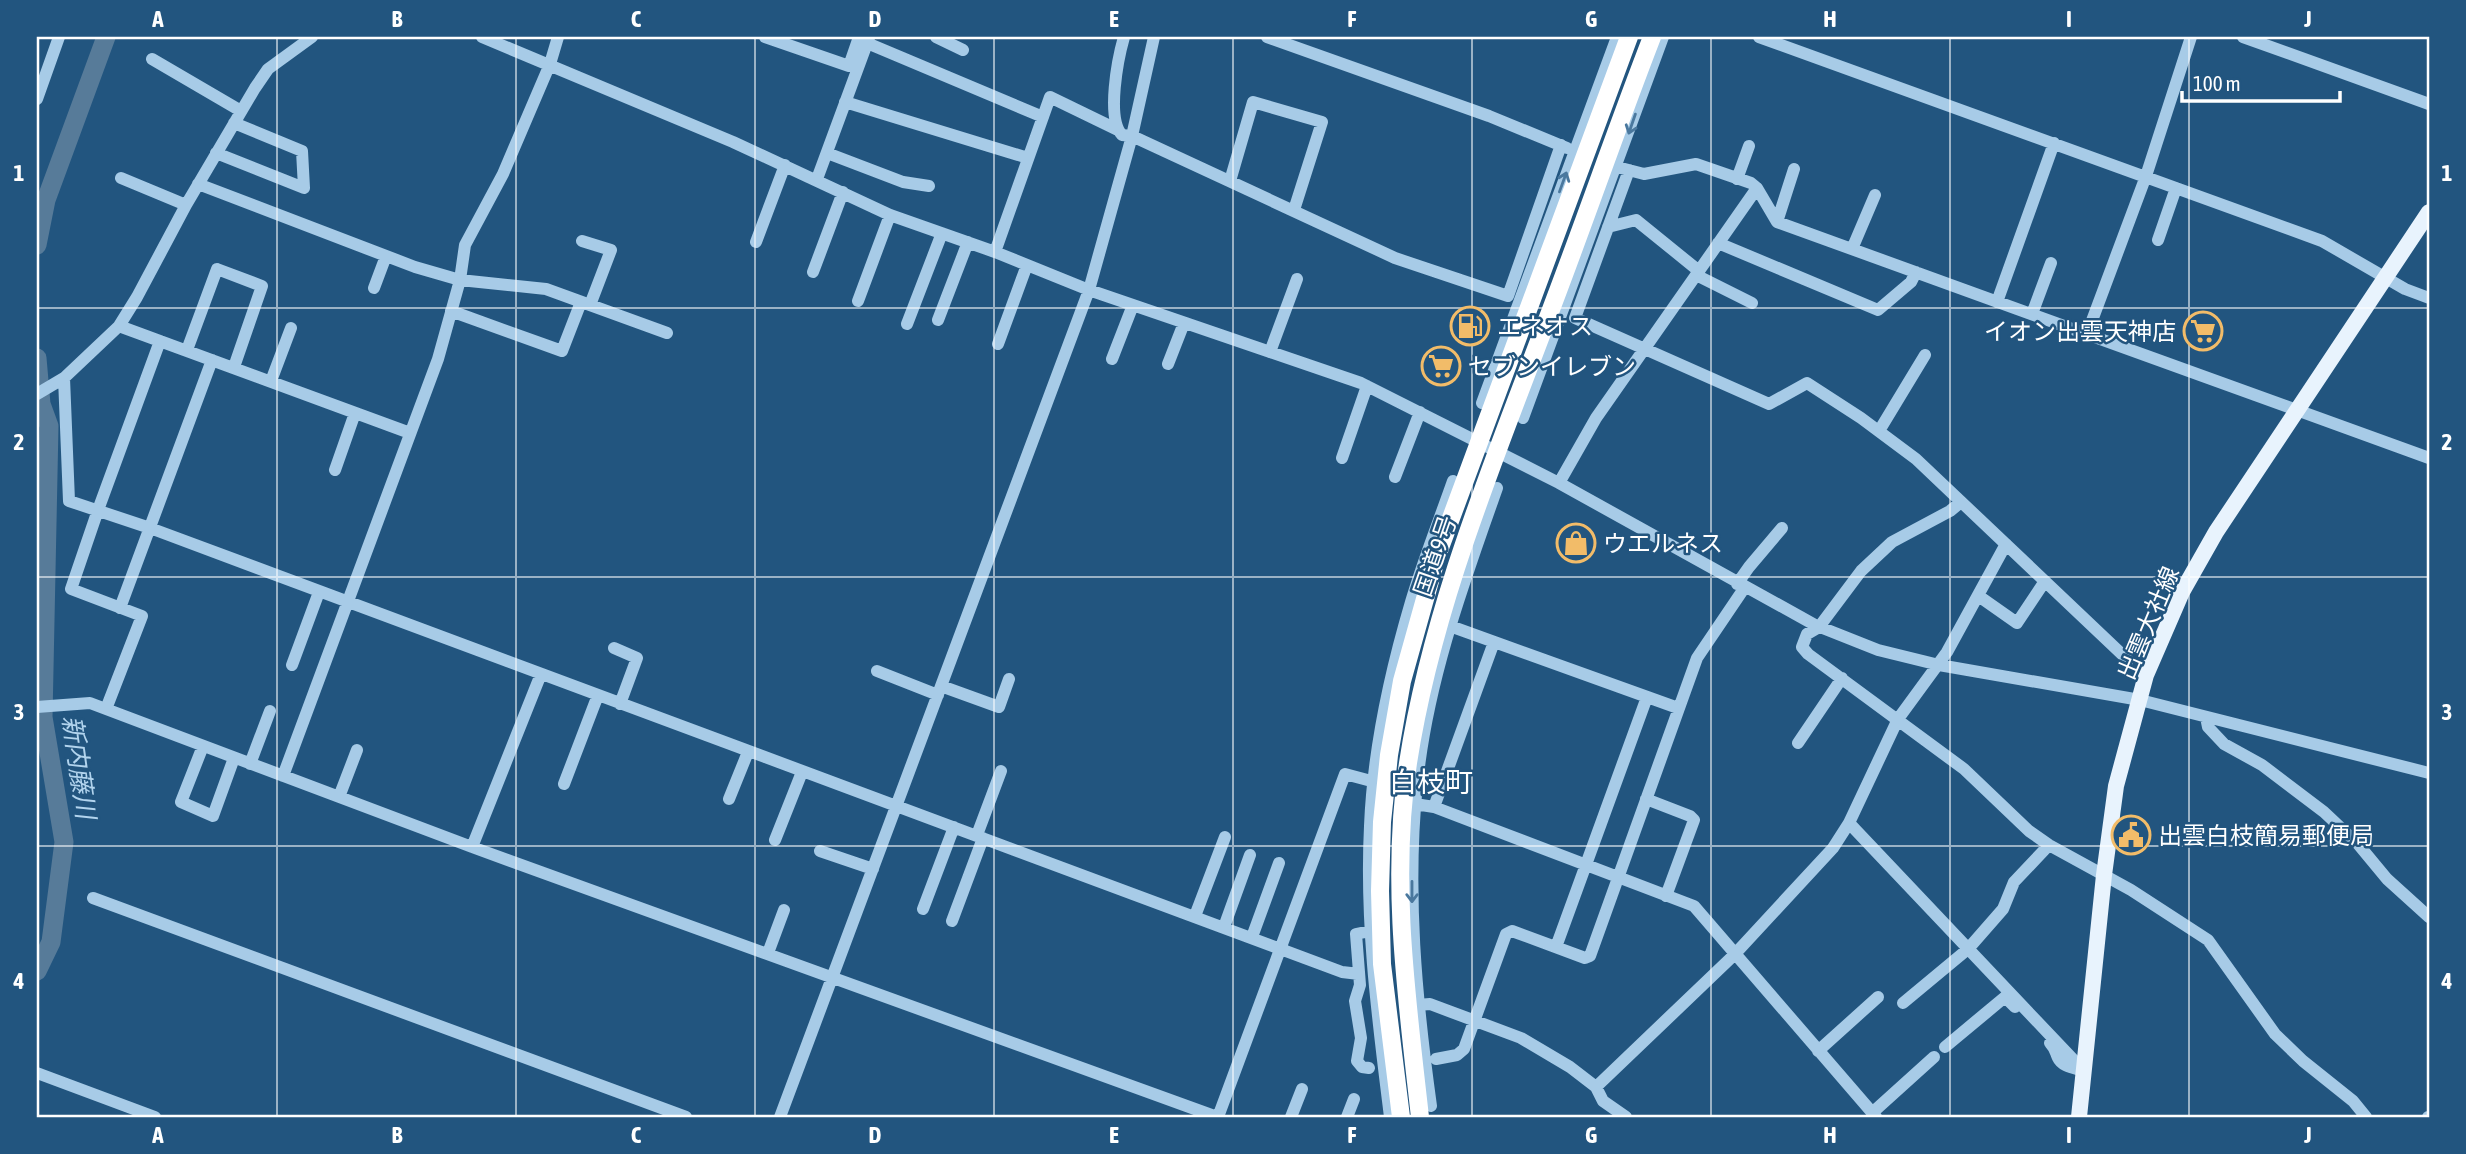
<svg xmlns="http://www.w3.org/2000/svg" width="2466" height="1154" font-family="'Asap Condensed','Noto Sans JP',sans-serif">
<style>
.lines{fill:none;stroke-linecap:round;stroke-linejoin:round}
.river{stroke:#577b99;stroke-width:19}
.minor{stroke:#a7cbe7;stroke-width:12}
.major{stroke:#e8f3fd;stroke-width:16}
.highway{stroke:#fff;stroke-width:18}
.oneway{stroke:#4a789e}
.grid{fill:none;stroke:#fff;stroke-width:2;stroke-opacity:0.55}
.labels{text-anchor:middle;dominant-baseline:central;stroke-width:5;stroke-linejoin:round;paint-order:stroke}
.poi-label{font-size:24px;fill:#fff;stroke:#22557f;text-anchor:start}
.street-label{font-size:24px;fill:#fff;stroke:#22557f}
.water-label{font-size:26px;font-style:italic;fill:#b2d4ee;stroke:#22557f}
.quarter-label{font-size:28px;fill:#fff;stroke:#22557f}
.neatline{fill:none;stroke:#fff;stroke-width:2.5}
.grid-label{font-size:23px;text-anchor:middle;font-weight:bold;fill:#fff}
</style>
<rect width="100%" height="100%" fill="#22557f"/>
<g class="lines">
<!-- river -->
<path class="river" d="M37,245L46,200L106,37
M37,358L41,404L49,426L43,717L64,842L51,942L37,971"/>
<!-- minor -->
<path class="minor" d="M482,37L733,142L890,215L995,252L1089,290L1361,383L1559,483L1815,625L1878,650L1939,665L2140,700L2429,773
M765,37L849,66L859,37
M936,37L963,50
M1124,37C1118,58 1106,118 1122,135L1132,136L1395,258L1508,296L1561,145
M1267,37L1489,116L1567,148
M1759,37L2322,241L2405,289L2429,298
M2243,37L2429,104
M867,43L1043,117
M152,59L241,111
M37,99L59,37
M845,102L1028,158
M216,153L304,188L302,151L234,123
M827,153L903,182L929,186
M1617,167L1644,174L1696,164L1751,183L1757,188L1777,222L2429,458
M1629,170L1575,318L1769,404L1807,383L1861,418L1916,459L2128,660
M121,178L186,205
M817,179L869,38
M1737,179L1749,146
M1230,181L1253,102L1322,122L1294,210
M198,184L415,267L460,280L546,289L667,333
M1777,222L1794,169
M1608,227L1636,220L1699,271
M2158,240L2176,188
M582,241L611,250L590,305
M756,242L785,165
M1718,243L1878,310L1911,282L1916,272
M1852,249L1875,195
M995,252L1050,97L1118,130
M813,272L843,192
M1696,275L1752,303
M374,288L386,256
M858,301L890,215
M1997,302L2054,143
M451,311L562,351L581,302
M2032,314L2051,263
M938,320L968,242
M907,324L942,233
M119,326L410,433
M2087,334L2146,176L2191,37
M998,344L1027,265
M187,350L217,269L262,286L234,367
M1270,352L1297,279
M1112,359L1133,305
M1168,364L1184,323
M64,378L69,501L150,528L1342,972L1359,974
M271,381L291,328
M37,394L64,378L119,326L137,297L186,205L255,88L268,69L312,37
M1482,403L1617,37
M1523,418L1663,37
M1879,431L1925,355
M1342,458L1367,386
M335,470L355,413
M1395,477L1420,412
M1559,483L1596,418L1757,188
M1961,502L1950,511L1892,542L1861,571L1819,627L1807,634L1802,647L1808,654L1964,769L2029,831L2049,845L2131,890L2208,940L2275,1034L2303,1061L2353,1101L2366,1117
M1737,584L1749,567L1782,528
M1980,597L2017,623L2045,581
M120,608L212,360
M1450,626L1678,708
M614,648L637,658L620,704
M292,665L319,592
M877,671L938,695
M941,686L999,707L1009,679
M37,707L90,703L472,847L1217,1117
M106,709L142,616L71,589L98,510L160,341
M2206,717L2208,727L2224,744L2262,765L2324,812L2358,844L2387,879L2429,917
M1798,743L1842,678
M203,746L181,802L213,816L234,758
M250,764L270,711
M283,776L438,359L460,280L465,245L503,174L550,64L558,37
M564,784L598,695
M339,797L357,750
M729,799L748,752
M1646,799L1690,816L1694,820L1666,896
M1415,804L1434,807L1694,906L1876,1117
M1434,807L1494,642
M1849,823L2084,1071
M977,835L1001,771
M775,840L802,772
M472,847L541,674
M820,851L873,869
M93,898L686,1117
M923,909L954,827
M1195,916L1225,837
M952,921L983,838
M1224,927L1250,855
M1252,937L1279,863
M1556,947L1647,697
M768,953L784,910
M1903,1003L1968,949L2003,909L2014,882L2049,845
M1418,1005L1430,1004L1521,1038L1570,1067L1596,1087L1603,1101L1626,1117
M2050,1043C2055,1048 2055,1051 2058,1058C2062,1067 2075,1068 2084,1071
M1945,1047L2005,997L2015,1007
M1818,1051L1878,997
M1436,1059L1457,1055L1464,1049L1506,934L1512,931L1585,958L1590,956L1697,658L1745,587
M1369,1068L1362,1067L1357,1061L1361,1038L1355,1001L1360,985L1356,934L1370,931
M37,1073L155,1117
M1596,1087L1734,955L1833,848L1849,823L1898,719L1947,652L2006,544
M1431,1106C1416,998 1406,892 1417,784C1427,682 1463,584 1497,488
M1872,1113L1934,1057
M780,1117L1089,290L1132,136L1154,37
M1218,1117L1345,774L1375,782
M1291,1117L1302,1089
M1347,1117L1354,1099
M1390,1117C1378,1020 1365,924 1370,826C1373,751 1390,673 1411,602C1423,561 1439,521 1453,481
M2428,1117H2429"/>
<!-- major -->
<path class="major" d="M2079,1117L2104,875L2116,786L2146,675L2182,592L2216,532L2429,212"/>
<!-- highway -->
<path class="highway" d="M1401,1117L1382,964L1380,891L1382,822L1389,755L1402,681L1437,556L1629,37
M1420,1117C1407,1000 1390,881 1408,763C1431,614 1489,473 1542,333C1580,235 1614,135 1652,37"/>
</g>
<!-- one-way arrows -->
<defs><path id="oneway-shaft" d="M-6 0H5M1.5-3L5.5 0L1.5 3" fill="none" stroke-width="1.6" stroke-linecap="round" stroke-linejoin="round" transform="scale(1.75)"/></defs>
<g class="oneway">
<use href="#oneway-shaft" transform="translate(1632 124) rotate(109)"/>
<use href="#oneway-shaft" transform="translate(1563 182) rotate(-70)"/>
<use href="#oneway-shaft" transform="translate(1412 892) rotate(90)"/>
</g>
<!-- grid -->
<path class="grid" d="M277,37V1117M516,37V1117M755,37V1117M994,37V1117M1233,37V1117M1472,37V1117M1711,37V1117M1950,37V1117M2189,37V1117M37,308H2429M37,577H2429M37,846H2429"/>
<!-- icons -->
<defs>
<symbol id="fuel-ring" viewBox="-11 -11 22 22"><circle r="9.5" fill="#22557f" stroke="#f2bc69" stroke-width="1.5"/><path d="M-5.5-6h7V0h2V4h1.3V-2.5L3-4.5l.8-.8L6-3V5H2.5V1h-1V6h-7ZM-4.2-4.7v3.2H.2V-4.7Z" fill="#f2bc69"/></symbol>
<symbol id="supermarket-ring" viewBox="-11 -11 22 22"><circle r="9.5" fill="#22557f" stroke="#f2bc69" stroke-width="1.5"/><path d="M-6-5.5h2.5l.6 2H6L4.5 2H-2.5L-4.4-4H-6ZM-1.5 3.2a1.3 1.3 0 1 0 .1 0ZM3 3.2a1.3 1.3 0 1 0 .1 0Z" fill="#f2bc69"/></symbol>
<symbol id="shop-ring" viewBox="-11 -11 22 22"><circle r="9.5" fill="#22557f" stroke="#f2bc69" stroke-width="1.5"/><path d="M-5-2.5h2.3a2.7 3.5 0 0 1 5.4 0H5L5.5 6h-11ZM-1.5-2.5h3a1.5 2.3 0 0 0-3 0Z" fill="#f2bc69"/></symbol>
<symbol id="civic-ring" viewBox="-11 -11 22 22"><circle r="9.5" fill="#22557f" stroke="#f2bc69" stroke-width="1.5"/><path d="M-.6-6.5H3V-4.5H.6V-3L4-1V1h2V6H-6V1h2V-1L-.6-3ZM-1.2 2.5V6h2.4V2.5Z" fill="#f2bc69"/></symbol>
</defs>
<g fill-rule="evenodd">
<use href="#fuel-ring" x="1448" y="304" width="44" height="44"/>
<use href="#supermarket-ring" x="2181" y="309" width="44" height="44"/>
<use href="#supermarket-ring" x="1419" y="344" width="44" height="44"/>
<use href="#shop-ring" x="1554" y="521" width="44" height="44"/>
<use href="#civic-ring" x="2109" y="813" width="44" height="44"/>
</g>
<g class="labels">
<!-- poi labels -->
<g class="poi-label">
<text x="1497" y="326">エネオス</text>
<text x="2176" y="331" text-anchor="end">イオン出雲天神店</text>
<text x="1468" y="366">セブンイレブン</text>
<text x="1603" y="543">ウエルネス</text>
<text x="2158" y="835">出雲白枝簡易郵便局</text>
</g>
<!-- street labels -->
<g class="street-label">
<text transform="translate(1435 556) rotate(-71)">国道9号</text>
<text transform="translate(2148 623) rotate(-67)">出雲大社線</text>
</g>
<!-- water labels -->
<g class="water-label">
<text transform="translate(79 767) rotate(82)">新内藤川</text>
</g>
<!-- quarter labels -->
<g class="quarter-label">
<text x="1431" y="782">白枝町</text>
</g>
</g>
<!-- border -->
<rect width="2466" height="1154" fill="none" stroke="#22557f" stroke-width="77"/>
<!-- scale -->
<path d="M2182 91v10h158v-10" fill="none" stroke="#ffffff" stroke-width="3.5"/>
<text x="2193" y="91" font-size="21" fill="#ffffff" stroke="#22557f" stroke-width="5" paint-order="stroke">100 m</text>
<rect x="38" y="38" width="2390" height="1078" class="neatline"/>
<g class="grid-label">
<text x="158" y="27">A</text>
<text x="397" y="27">B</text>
<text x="636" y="27">C</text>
<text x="875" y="27">D</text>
<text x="1114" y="27">E</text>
<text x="1352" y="27">F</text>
<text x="1591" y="27">G</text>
<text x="1830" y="27">H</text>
<text x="2069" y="27">I</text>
<text x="2308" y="27">J</text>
<text x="19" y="181">1</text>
<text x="2447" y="181">1</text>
<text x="19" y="450">2</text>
<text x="2447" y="450">2</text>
<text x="19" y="720">3</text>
<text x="2447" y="720">3</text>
<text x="19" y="989">4</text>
<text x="2447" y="989">4</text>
<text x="158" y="1143">A</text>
<text x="397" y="1143">B</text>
<text x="636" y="1143">C</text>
<text x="875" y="1143">D</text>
<text x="1114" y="1143">E</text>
<text x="1352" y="1143">F</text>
<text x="1591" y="1143">G</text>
<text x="1830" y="1143">H</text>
<text x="2069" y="1143">I</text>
<text x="2308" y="1143">J</text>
</g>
</svg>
